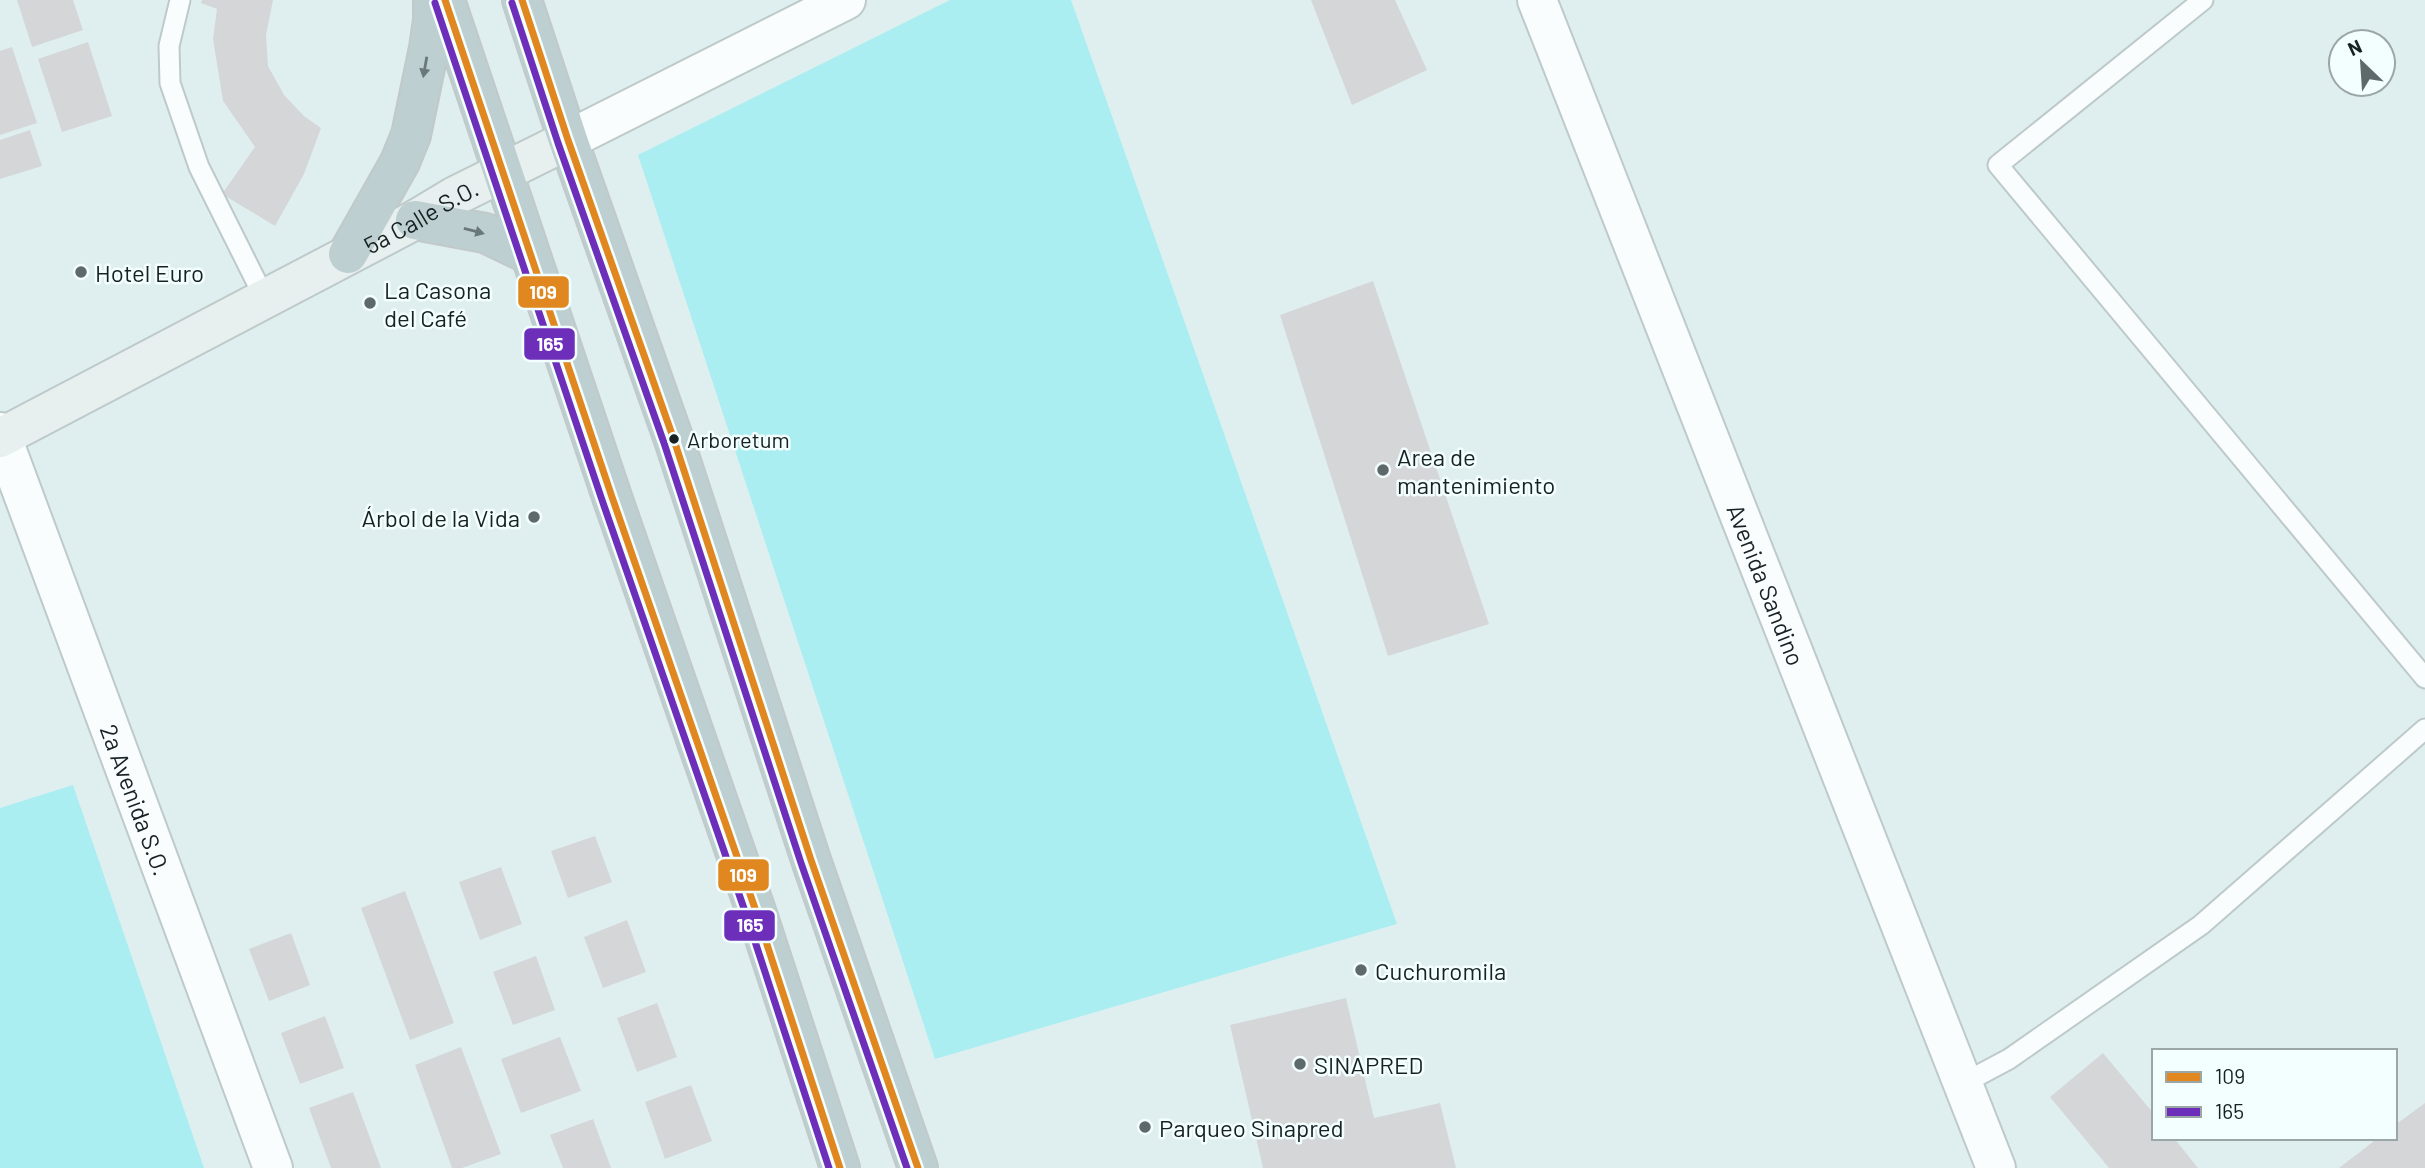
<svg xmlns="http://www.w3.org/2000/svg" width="2425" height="1168" font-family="Barlow,sans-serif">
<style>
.green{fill:#aaeef1}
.building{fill:#d5d6d7}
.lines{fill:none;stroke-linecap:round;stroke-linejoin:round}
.lane-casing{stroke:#becaca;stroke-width:23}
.street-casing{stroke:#becaca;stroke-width:42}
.secondary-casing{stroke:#becaca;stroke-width:42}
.highway-casing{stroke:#c1c9c9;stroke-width:42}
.lane{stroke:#fafdfd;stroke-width:19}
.street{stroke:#fafdfd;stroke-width:38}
.secondary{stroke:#e8efef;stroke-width:38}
.highway{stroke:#bdcfd0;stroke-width:38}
.bus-1-casing{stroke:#f3feff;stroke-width:12}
.bus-2-casing{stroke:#f3feff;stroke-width:12}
.bus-1{stroke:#e1871f;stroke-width:7}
.bus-2{stroke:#6d2fba;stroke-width:7}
.oneway{fill:#6a7879}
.poi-dot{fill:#5d696a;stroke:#f3feff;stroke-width:2.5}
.bus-dot{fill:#172122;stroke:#f3feff;stroke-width:2.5}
.labels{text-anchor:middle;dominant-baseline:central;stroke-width:5;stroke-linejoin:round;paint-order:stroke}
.bus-label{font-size:22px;fill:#172122;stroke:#f3feff;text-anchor:start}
.street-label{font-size:24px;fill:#172122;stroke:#f3feff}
.poi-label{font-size:24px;fill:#172122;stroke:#f3feff;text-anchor:start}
.line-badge{stroke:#f3feff;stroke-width:2.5}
.badge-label{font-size:19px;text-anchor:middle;font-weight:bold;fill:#fff}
</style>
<rect width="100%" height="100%" fill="#dfeff0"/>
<!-- green -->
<path class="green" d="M950,0H1071L1397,924L935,1059L638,155Z
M73,785L204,1168H0V808Z"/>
<!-- building -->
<path class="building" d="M17,0H73L83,30L32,47Z
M202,0H273L266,35L268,66L284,95L304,116L321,128L304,174L275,226L222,194L255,147L223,101L213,39L217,9L201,3Z
M1311,0H1395L1427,70L1352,105Z
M88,42L112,116L62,132L38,59Z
M12,47L37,123L0,135V51Z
M30,130L42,166L0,179V140Z
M1373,281L1489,624L1388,656L1280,315Z
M595,836L612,882L568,898L551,851Z
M501,867L522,924L480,940L459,882Z
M405,891L454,1023L410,1040L361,908Z
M627,920L646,972L603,988L584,937Z
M291,933L310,985L269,1001L249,949Z
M536,956L555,1010L513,1025L493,972Z
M1346,998L1374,1118L1440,1103L1456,1168H1263L1230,1025Z
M657,1003L677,1057L637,1072L617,1018Z
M325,1016L344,1068L300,1084L281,1033Z
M560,1037L581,1091L521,1113L501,1059Z
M461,1047L501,1154L462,1168H452L415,1065Z
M2103,1053L2154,1114V1138H2174L2198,1168H2109L2050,1097Z
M691,1085L712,1141L665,1159L645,1102Z
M353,1092L381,1168H331L309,1108Z
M2425,1103V1168H2339L2378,1138H2395V1125Z
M593,1119L611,1168H563L550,1135Z"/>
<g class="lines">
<defs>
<path id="lane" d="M180,0L169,46L170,83L199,167L265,299
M2203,0L1998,165L2425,678
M1964,1083L2009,1059L2201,925L2425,729"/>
<g id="street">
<path id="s1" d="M1537,0L1996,1168"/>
<path d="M568,140L846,0"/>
<path id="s2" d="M0,432L273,1168"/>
</g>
<g id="secondary">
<path id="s3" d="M0,438L415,220L455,196L568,140"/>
</g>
<path id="highway" d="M445,0L612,497L758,917L840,1168
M522,0L568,140L674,440L811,860L918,1168
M415,220L485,233L529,254
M348,254L400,162L411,135L429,48L433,20V0"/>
</defs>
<!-- lane casing -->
<use href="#lane" class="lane-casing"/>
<!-- street casing -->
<use href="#street" class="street-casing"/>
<!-- secondary casing -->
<use href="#secondary" class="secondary-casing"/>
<!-- highway casing -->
<use href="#highway" class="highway-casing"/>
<!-- lane -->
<use href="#lane" class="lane"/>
<!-- street -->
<use href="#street" class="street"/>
<!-- secondary -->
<use href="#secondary" class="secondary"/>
<!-- highway -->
<use href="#highway" class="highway"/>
<defs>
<path id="bus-1" d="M445,0L612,497L758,917L840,1168
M522,0L568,140L674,440L811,860L918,1168"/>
<path id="bus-2" d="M435,3L602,500L748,920L829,1168
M512,3L558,143L664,443L801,863L907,1168"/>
</defs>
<!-- bus-1 casing -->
<use href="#bus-1" class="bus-1-casing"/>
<!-- bus-2 casing -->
<use href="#bus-2" class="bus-2-casing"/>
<!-- bus-1 -->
<use href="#bus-1" class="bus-1"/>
<!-- bus-2 -->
<use href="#bus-2" class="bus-2"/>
</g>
<!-- one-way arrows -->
<defs><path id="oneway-solid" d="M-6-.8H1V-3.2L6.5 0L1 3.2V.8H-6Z" transform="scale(1.75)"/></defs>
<g class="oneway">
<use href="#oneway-solid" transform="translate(425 67) rotate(100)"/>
<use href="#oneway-solid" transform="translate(474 231) rotate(15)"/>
</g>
<!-- markers -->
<g class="poi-dot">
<circle cx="81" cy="272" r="7"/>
<circle cx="370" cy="303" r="7"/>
<circle cx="1383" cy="470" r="7"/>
<circle cx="534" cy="517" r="7"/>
<circle cx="1361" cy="970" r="7"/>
<circle cx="1300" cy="1064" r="7"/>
<circle cx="1145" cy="1127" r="7"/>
</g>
<circle class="bus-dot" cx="674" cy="439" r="6"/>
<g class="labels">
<!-- bus labels -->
<g class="bus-label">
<text x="687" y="439">Arboretum</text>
</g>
<!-- street labels -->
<g class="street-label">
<text stroke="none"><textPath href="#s3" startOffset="476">5a Calle S.O.</textPath></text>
<text stroke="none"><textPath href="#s1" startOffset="628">Avenida Sandino</textPath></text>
<text stroke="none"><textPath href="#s2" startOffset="392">2a Avenida S.O.</textPath></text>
</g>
<!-- poi labels -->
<g class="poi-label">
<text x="95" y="272">Hotel Euro</text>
<text x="384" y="289">La Casona<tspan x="384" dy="28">del Café</tspan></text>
<text x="1397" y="456">Area de<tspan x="1397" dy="28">mantenimiento</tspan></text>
<text x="520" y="517" text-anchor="end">Árbol de la Vida</text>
<text x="1375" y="970">Cuchuromila</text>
<text x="1314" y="1064">SINAPRED</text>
<text x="1159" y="1127">Parqueo Sinapred</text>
</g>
</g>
<g class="line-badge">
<rect x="517" y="275" width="53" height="34" rx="7" fill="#e1871f"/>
<rect x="523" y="327" width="53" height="34" rx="7" fill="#6d2fba"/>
<rect x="717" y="858" width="53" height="34" rx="7" fill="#e1871f"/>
<rect x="723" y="909" width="53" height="33" rx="7" fill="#6d2fba"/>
</g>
<g class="badge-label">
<text x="543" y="299">109</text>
<text x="550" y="351">165</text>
<text x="743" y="882">109</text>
<text x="750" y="932">165</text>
</g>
<!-- legend -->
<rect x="2152" y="1049" width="245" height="91" fill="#f3feff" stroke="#9ba6a7" stroke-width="2"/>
<rect x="2166" y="1072" width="35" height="10" fill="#e1871f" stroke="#9ba6a7" stroke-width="2"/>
<text x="2215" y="1084" font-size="21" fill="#172122">109</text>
<rect x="2166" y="1107" width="35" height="10" fill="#6d2fba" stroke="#9ba6a7" stroke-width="2"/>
<text x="2215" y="1119" font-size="21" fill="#172122">165</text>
<!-- north arrow -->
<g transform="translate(2362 63) rotate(335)"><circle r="33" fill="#f3feff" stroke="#9ba6a7" stroke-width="2"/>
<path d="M0-5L12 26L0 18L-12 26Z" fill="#5d696a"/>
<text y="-10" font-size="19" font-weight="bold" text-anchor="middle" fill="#172122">N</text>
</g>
</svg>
